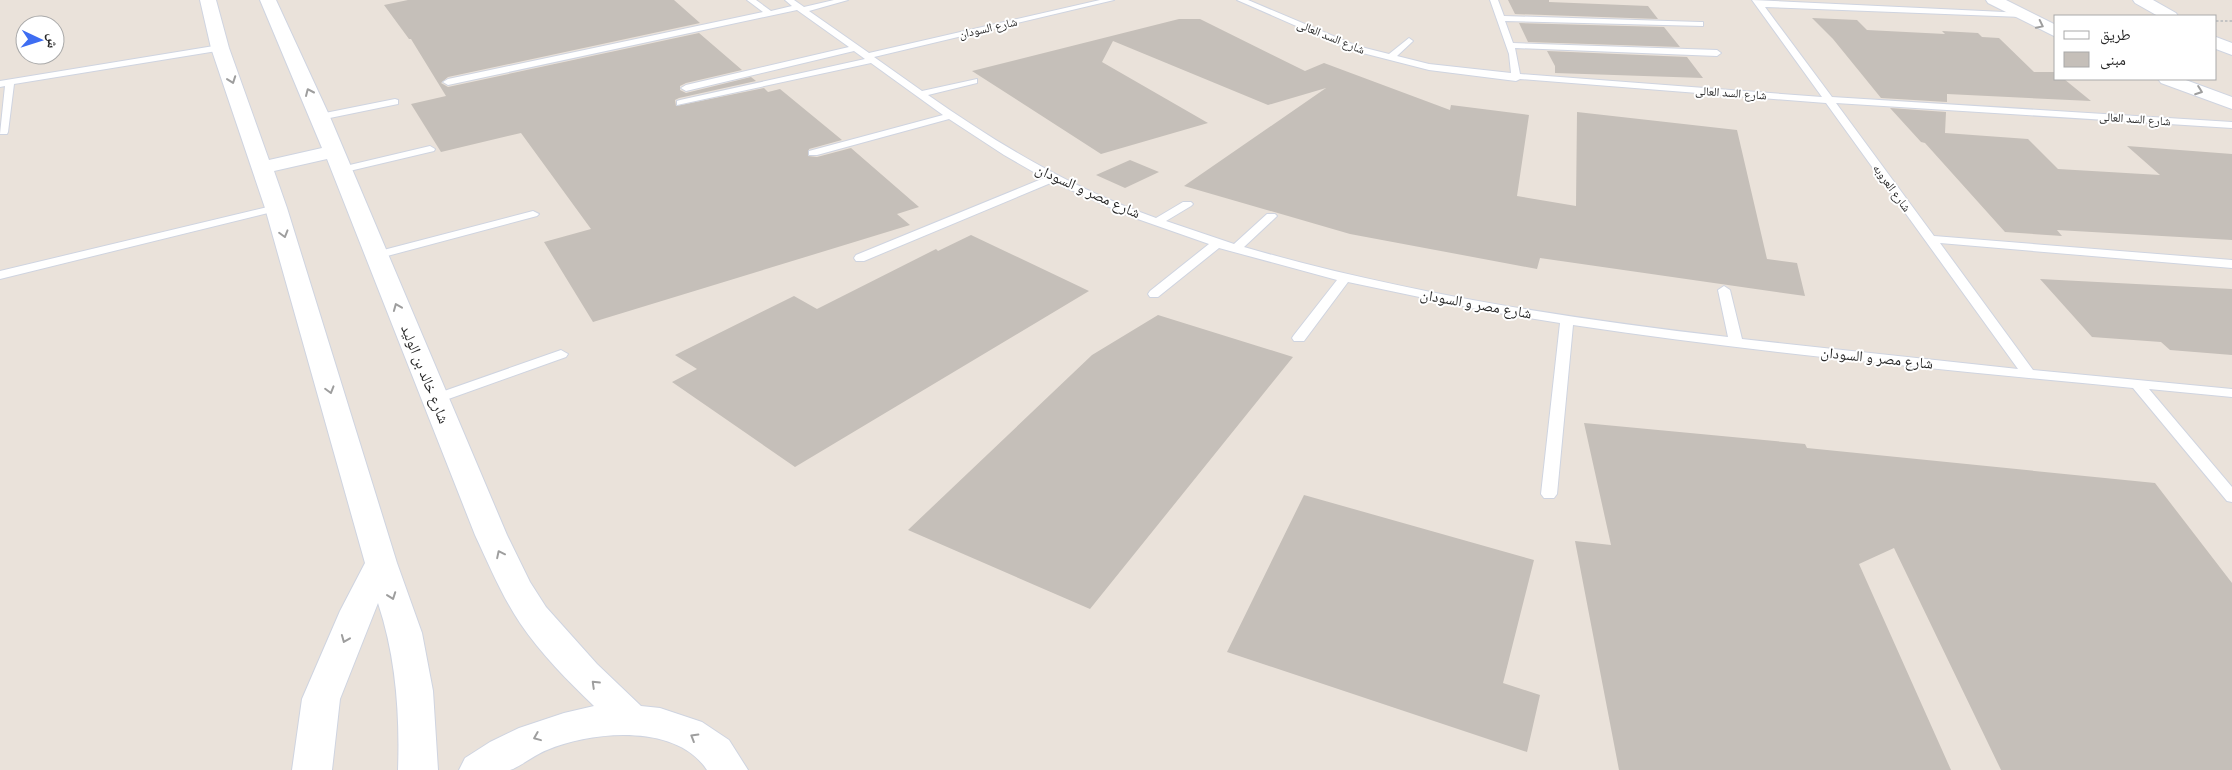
<svg xmlns="http://www.w3.org/2000/svg" width="2232" height="770" font-family="'Fira Sans Condensed','Noto Naskh Arabic',sans-serif">
<style>
.building{fill:#c5bfb9}
.lines{fill:none;stroke-linecap:round;stroke-linejoin:round}
.lane-casing{stroke:#cfd4e0;stroke-width:2}
.street-casing{stroke:#cfd4e0;stroke-width:2}
.secondary-casing{stroke:#cfd4e0;stroke-width:2}
.path{stroke:#c3c3c3;stroke-width:2;stroke-dasharray:2.5 2;stroke-linecap:butt}
.lane{fill:#fff;fill-rule:evenodd}
.street{fill:#fff;fill-rule:evenodd}
.secondary{fill:#fff;fill-rule:evenodd}
.oneway{stroke:#9e9e9e}
.labels{text-anchor:middle;dominant-baseline:central;stroke-width:4;stroke-linejoin:round;paint-order:stroke}
.far-street-label{font-size:12px;fill:#282828;stroke:#fff}
.street-label{font-size:15px;fill:#282828;stroke:#fff}
</style>
<rect width="100%" height="100%" fill="#eae2da"/>
<!-- building -->
<path class="building" d="M408,0H674L700,23L448,77L441,83L448,87L699,33L742,70L686,83L680,86V90L686,93L751,77L756,81L679,98L675,100L676,106L764,88L768,92L780,89L842,140L809,149L808,156L817,157L851,148L919,207L897,214L910,225L593,322L544,242L591,229L521,133L441,152L411,104L446,96L411,39H409L384,5Z
M1508,0H1549V2L1648,6L1658,19L1515,14Z
M1812,18L1857,20L1867,30L1945,34L1942,31L1978,33L1982,37L1999,38L2034,72H2056V79H2064L2091,101L1947,94V102L1881,98L1833,39Z
M1179,19H1200L1305,71L1324,63L1450,110L1451,105L1529,115L1517,196L1576,206L1577,112L1737,130L1767,259L1797,263L1805,296L1540,258L1537,269L1350,234L1184,186L1326,88L1268,105L1113,41L1102,62L1208,123L1101,154L972,71Z
M1519,23L1664,27L1680,47L1528,42Z
M1547,51L1687,57L1703,78L1555,73V66Z
M1890,108L1946,112L1945,133L2028,139L2058,169L2160,175L2127,146L2232,154V240L2057,230L2062,236L2005,232L1925,143L1921,142Z
M1130,160L1159,172L1125,188L1096,175Z
M971,235L1089,291L795,467L672,382L697,369L675,355L794,296L817,309L936,249L938,251Z
M2040,279L2232,289V355L2170,350L2161,342L2092,337Z
M1158,315L1293,357L1090,609L908,530L1092,355Z
M1584,423L1805,444L1807,448L2155,483L2232,583V770H2001L1894,548L1859,564L1951,770H1619L1575,541L1611,545Z
M1304,495L1534,560L1503,683L1540,695L1527,752L1227,652Z"/>
<g class="lines">
<defs>
<path id="lane" d="M747,0H756L771,11L792,6L785,0H794L804,7L834,0H848L809,11L869,53L1100,0H1114L874,57L922,91L977,79V83L928,95C1001,146 1071,188 1156,218L1183,202H1191L1193,204L1191,206L1166,221L1234,244L1267,214H1275L1277,216L1275,218L1244,247C1403,293 1565,318 1728,337L1718,290L1724,286L1730,290L1742,339L2018,369L1826,103L1520,79L1516,81L1429,70L1351,50L1237,0H1248L1357,46L1389,54L1409,38L1413,41L1397,56L1429,64L1511,73L1509,54L1490,0H1498L1504,16L1700,22H1703V26L1505,21L1513,43L1717,50L1721,53L1717,56L1515,48L1520,74L1822,97L1752,0L2025,13L2026,15L2022,17L1765,7L1832,97L2232,122V128L1836,103L1934,236L2232,260V268L1940,243L2033,370L2232,389V397L2149,389L2232,487V502L2227,501L2133,388C1947,370 1759,353 1573,325L1557,494L1554,498H1544L1541,494L1560,323L1486,311L1348,282L1304,341H1294L1292,338L1294,335L1337,280L1219,248L1158,297H1150L1148,294L1150,291L1209,244L1132,217L1053,182L864,261H856L854,258L856,255L1044,178L1004,155L949,119L817,155H809V151L943,115L871,63L677,105V101L680,100L865,59L854,51L686,91L681,88L686,85L849,47L797,10L448,85L443,82L448,79L763,12Z
M220,45L224,48L223,50L14,84L8,132L7,134H0L5,86L0,87V81Z
M395,99L398,100V104L320,120L315,117L320,114Z
M430,146L435,149L434,151L341,173L336,170L337,168Z
M276,205L282,208L280,210L0,279V271Z
M533,211L539,214L537,216L376,259L370,255L372,253Z
M561,350L568,354L566,357L440,402H430L428,399L430,396Z"/>
<path id="street" d="M2133,0H2153L2176,13L2178,16H2158L2135,3Z
M2216,37L2232,43V55L2216,49Z"/>
<path id="secondary" d="M200,0H216L229,48L269,160L322,148L260,0H276L330,117L507,535L530,582L546,607L597,664L641,706L660,708L702,722L729,740L748,770H707C676,723 592,731 547,750C536,754 518,768 510,770C499,770 471,770 459,770L465,758L490,742L519,728L564,713L594,706C568,681 541,654 520,623C502,596 489,565 475,535L327,159L274,171L287,208L397,563L422,633L433,691L438,770H398C400,714 396,657 378,603L340,699L332,770H292L302,699L340,611L365,563L265,208L211,48Z
M1986,0H2006L2056,25V37L1988,3Z
M2158,79H2183L2232,97V109L2161,83Z"/>
</defs>
<!-- lane casing -->
<use href="#lane" class="lane-casing"/>
<!-- street casing -->
<use href="#street" class="street-casing"/>
<!-- secondary casing -->
<use href="#secondary" class="secondary-casing"/>
<!-- path -->
<path class="path" d="M2216,21H2232"/>
<!-- lane -->
<use href="#lane" class="lane"/>
<!-- street -->
<use href="#street" class="street"/>
<!-- secondary -->
<use href="#secondary" class="secondary"/>
</g>
<!-- one-way arrows -->
<defs><path id="oneway-chevron" d="M-2-3.5L2.5 0L-2 3.5" fill="none" stroke-width="1.6" stroke-linecap="round" stroke-linejoin="round" transform="scale(1.25)"/></defs>
<g class="oneway">
<use href="#oneway-chevron" transform="translate(2040 25) rotate(26)"/>
<use href="#oneway-chevron" transform="translate(232 80) rotate(70)"/>
<use href="#oneway-chevron" transform="translate(2199 91) rotate(20)"/>
<use href="#oneway-chevron" transform="translate(309 92) rotate(-114)"/>
<use href="#oneway-chevron" transform="translate(284 234) rotate(74)"/>
<use href="#oneway-chevron" transform="translate(397 307) rotate(-112)"/>
<use href="#oneway-chevron" transform="translate(330 390) rotate(74)"/>
<use href="#oneway-chevron" transform="translate(500 554) rotate(-116)"/>
<use href="#oneway-chevron" transform="translate(392 596) rotate(70)"/>
<use href="#oneway-chevron" transform="translate(345 639) rotate(112)"/>
<use href="#oneway-chevron" transform="translate(595 684) rotate(-136)"/>
<use href="#oneway-chevron" transform="translate(537 737) rotate(158)"/>
<use href="#oneway-chevron" transform="translate(694 737) rotate(-149)"/>
</g>
<g class="labels">
<!-- far-street labels -->
<g class="far-street-label">
<text transform="translate(988 28) rotate(-13)">شارع السودان</text>
<text transform="translate(1331 37) rotate(22)">شارع السد العالى</text>
<text transform="translate(1731 93) rotate(4)">شارع السد العالى</text>
<text transform="translate(2135 119) rotate(4)">شارع السد العالى</text>
<text transform="translate(1892 188) rotate(54)">شارع العروبه</text>
</g>
<!-- street labels -->
<g class="street-label">
<text transform="translate(1088 191) rotate(24)">شارع مصر و السودان</text>
<text transform="translate(1476 304) rotate(10)">شارع مصر و السودان</text>
<text transform="translate(1877 358) rotate(6)">شارع مصر و السودان</text>
<text transform="translate(425 374) rotate(68)">شارع خالد بن الوليد</text>
</g>
</g>
<!-- legend -->
<rect x="2054" y="15" width="162" height="65" fill="#ffffff" stroke="#a9a9a9"/>
<rect x="2064" y="31" width="25" height="8" fill="#ffffff" stroke="#a9a9a9"/>
<text x="2100" y="40" font-size="15" fill="#282828">طريق</text>
<rect x="2064" y="52" width="25" height="15" fill="#c5bfb9" stroke="#a9a9a9"/>
<text x="2100" y="65" font-size="15" fill="#282828">مبنى</text>
<!-- north arrow -->
<g transform="translate(40 40) rotate(94)"><circle r="24" fill="#ffffff" stroke="#a9a9a9"/>
<path d="M0-4L9 19L0 12L-9 19Z" fill="#3e6df2"/>
<text y="-8" font-size="14" font-weight="bold" text-anchor="middle" fill="#282828">ش</text>
</g>
</svg>
